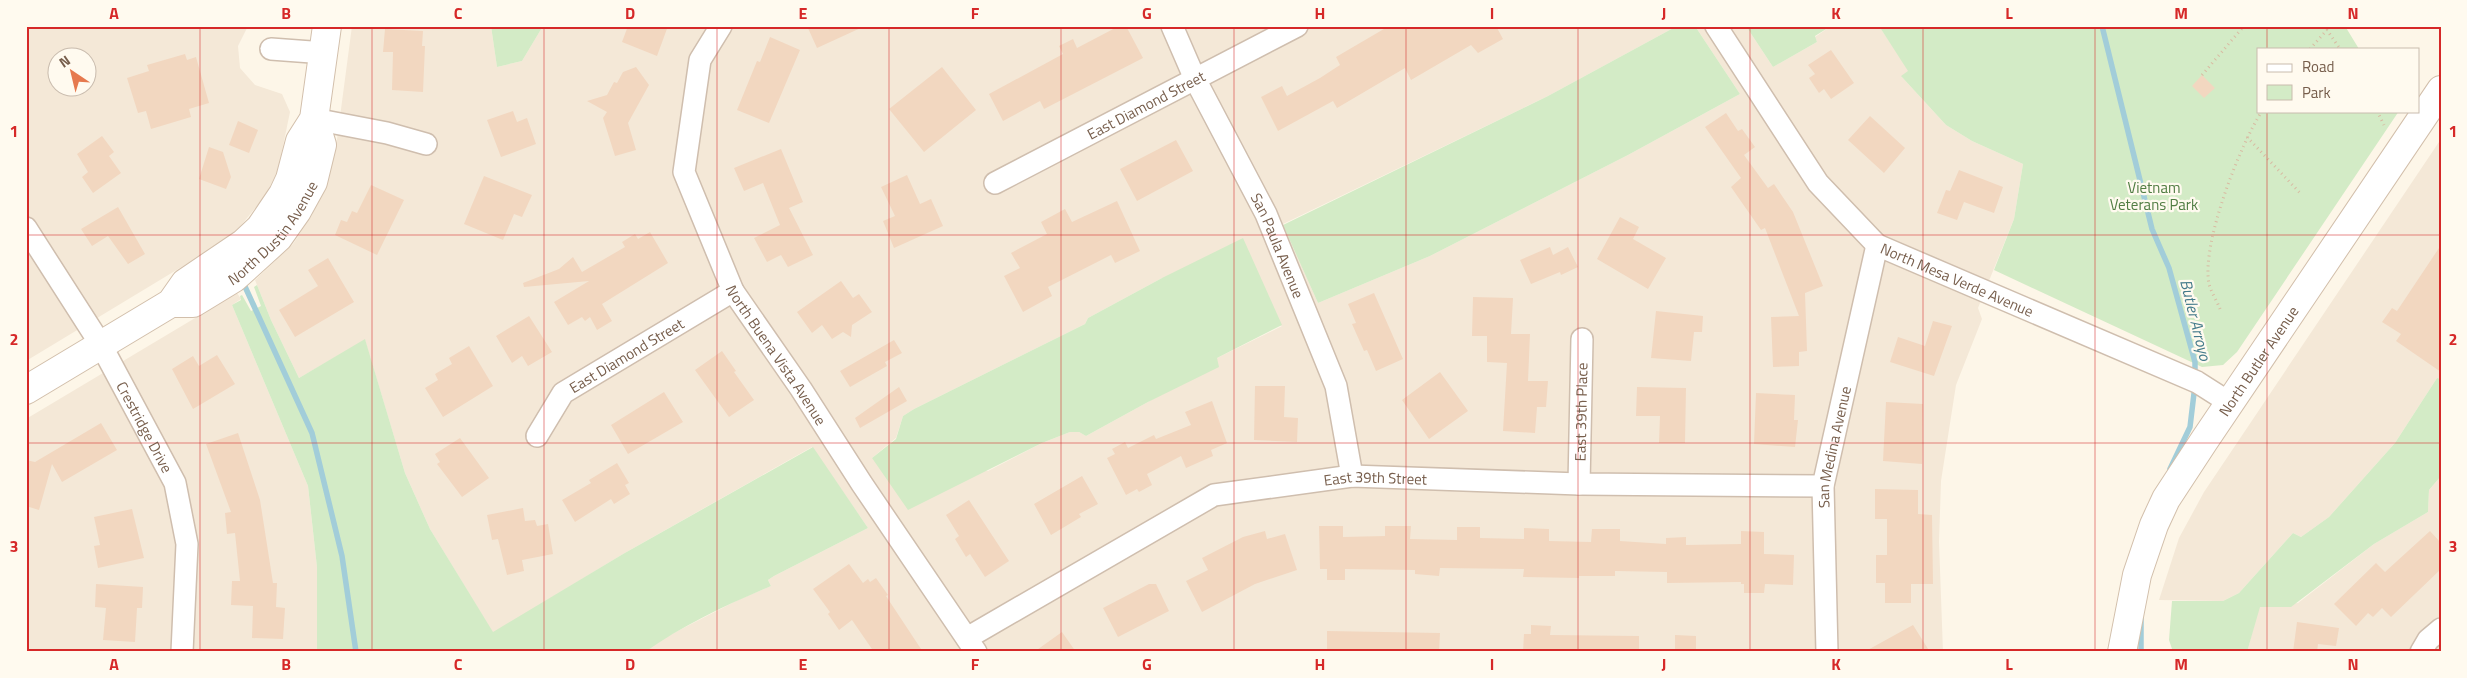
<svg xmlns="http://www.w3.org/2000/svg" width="2467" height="678" font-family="'Titillium Web',sans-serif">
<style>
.residential{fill:#f4e8d7;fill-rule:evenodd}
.green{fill:#d3ebc6}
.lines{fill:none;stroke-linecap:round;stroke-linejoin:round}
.stream{stroke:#a2cdd9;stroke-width:5.5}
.building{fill:#f2d7c0}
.street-casing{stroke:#cfbeae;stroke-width:24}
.secondary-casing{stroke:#d2bfab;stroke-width:30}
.path{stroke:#d8baa2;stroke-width:3;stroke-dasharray:1 4;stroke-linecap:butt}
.street{stroke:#fff;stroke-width:21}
.secondary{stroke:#fff;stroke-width:28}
.grid{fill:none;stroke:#d62828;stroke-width:1;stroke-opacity:0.55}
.labels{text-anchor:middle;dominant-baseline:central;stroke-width:4.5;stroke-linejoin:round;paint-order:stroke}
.street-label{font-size:15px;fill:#775e4c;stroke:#fffaef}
.park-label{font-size:15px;fill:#517d43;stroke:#fffaef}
.water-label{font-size:16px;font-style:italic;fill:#457b8b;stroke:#fffaef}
.neatline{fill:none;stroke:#d62828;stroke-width:2}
.grid-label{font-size:16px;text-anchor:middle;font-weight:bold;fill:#d62828}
</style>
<rect width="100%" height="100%" fill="#fdf6e8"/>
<!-- residential -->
<path class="residential" d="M26,26H248L238,46L240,68L255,85L282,94L290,112L278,170L265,196L238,229L203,254L26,361ZM58,58H88V88H58Z
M352,26H491L497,67L522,61L543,26H1677L1548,96L1283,224L1318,303L1430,256L1628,155L1740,94L1695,26H1746L1773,67L1817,42L1815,37L1831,26H1879L1909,71L1902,77L1946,125L1972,141L2023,164L2014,219L1978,308L1982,319L1956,385L1941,481L1939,542L1943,652H645L662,639L740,599L771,586L768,580L774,576L868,528L812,447L623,554L493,633L430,529L405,473L365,340L299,378L271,320L255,280L293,244L312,215L329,177L336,147ZM1162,278L1282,326L1217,358L1148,402L1086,436L1079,432H1070L1042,443L988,471L872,458L896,438L903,416L914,409L1085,324L1088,318Z
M2441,139V379L2437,378L2395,443L2329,517L2301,537L2293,533L2239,593L2223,601L2159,600L2179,538L2204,492Z
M237,293L241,299L232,305L308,486L317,567V652H26V419Z
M2441,476V652H2247L2259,607L2298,603L2374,544L2428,512L2429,490Z"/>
<!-- green -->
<path class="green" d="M491,26H543L522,61L497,67Z
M1677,26H1695L1740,94L1628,155L1430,256L1318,303L1283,225L1548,96Z
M1746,26H1831L1815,36L1817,42L1773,67Z
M1879,26H2345L2359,49H2258V111H2399L2237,352L2223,365L2202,367L1994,270L2014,219L2023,164L1972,141L1946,125L1901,76L1908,71Z
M1243,238L1282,325L1217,358L1219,367L1148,402L1086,436L1079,432H1070L1042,443L908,510L872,458L896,439L903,416L914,409L1085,324L1088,318L1162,278Z
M257,285L271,320L299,378L365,339L405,473L430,529L493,632L623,554L813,447L868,528L774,576L768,580L771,586C728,604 683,625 645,652H317V567L308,486L232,305L241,300L240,296L242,295L251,311L261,306L254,287Z
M2437,378L2441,379V476L2429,490L2428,512L2374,544L2291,607H2260L2247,652H2173L2169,640L2172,601H2223L2239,593L2293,533L2301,537L2329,517L2395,443Z"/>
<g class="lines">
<!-- stream -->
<path class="stream" d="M2102,26L2152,229L2169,268L2195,362V376
M242,280L312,433L342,556L356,652
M2170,469L2190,427L2195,385
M2141,619V652"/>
</g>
<!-- building -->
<path class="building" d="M628,26H668L657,56L622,42Z
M807,26H865L817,48Z
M1119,26H1126L1143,58L1044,109L1040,101L1003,121L989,94L1063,54L1059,46L1073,39L1077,48Z
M1389,26H1496L1503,39L1478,53L1471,45L1411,80L1405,68L1337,108L1333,101L1278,131L1261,97L1282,86L1287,96L1320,78L1340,65L1336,57Z
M385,29L423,31L422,46H425L423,92L392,90L393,52H383Z
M770,37L800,50L769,123L737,110L757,61L760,62Z
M1831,50L1854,83L1831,99L1824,89L1819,93L1809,78L1815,74L1808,65Z
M185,54L187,60L196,57L209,103L189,109L191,117L151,129L146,111L138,113L127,78L149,71L147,65Z
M636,67L649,85L628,123L636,150L615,156L603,118L607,112L587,101L607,95L614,82L617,83L623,72Z
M942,67L976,110L924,152L889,109Z
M2202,75L2215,88L2204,98L2192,86Z
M513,111L517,122L527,118L536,144L501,157L487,120Z
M1726,113L1738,131L1742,129L1755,147L1744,155L1768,188L1774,184L1793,212L1823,286L1805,293L1807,351L1799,352V366L1773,367L1771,317L1799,316L1765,228L1761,230L1731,187L1741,178L1705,127Z
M1870,116L1905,148L1884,173L1848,140Z
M238,121L258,130L249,153L229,145Z
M102,136L114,152L109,156L121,173L93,193L82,177L88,172L77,154Z
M1176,140L1193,171L1137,201L1120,169Z
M209,147L223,152L231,177L226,189L199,179Z
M781,149L803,202L789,208L813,255L788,267L781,255L767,262L754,238L780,225L763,183L744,191L734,168Z
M1959,170L2003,187L1994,213L1964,202L1957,220L1937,213L1946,190L1950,191Z
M907,175L920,204L931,199L943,226L894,248L883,221L895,216L881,187Z
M484,176L532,195L522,217L514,214L503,240L464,224Z
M371,185L404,200L377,255L335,235L341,220L347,222L352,211L357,213Z
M1117,201L1140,251L1115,263L1111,255L1048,287L1052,296L1023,312L1004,276L1020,268L1011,253L1047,234L1041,222L1065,209L1072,222Z
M118,207L145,254L128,264L108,236L92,246L81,229Z
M1620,217L1639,227L1633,239L1666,258L1648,289L1597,259Z
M650,232L668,263L602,304L612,321L597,330L590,317L585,321L582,317L568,325L554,302L589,281L524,287L523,283L559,269L573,257L582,272L625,247L622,242L635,234L638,239Z
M2441,245V372L2396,341L2401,334L2382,322L2392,308L2397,311Z
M1550,247L1553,255L1568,247L1578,267L1561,275L1560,272L1531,284L1520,260Z
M328,258L354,302L295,337L279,310L318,286L308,270Z
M841,281L853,298L859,294L872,312L852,325L851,337L843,332L832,339L822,325L812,333L797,312Z
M1374,293L1403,359L1376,371L1367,350L1364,351L1352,324L1356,323L1348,304Z
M1473,297L1513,298L1511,334H1530L1528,381H1548L1546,407H1537L1535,433L1503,431L1507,363L1487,362V336H1472Z
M1656,311L1703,316L1702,332H1694L1691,361L1651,358Z
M529,316L552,352L528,366L522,356L512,363L496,336Z
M1933,321L1952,326L1934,376L1890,362L1898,337L1925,346Z
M894,340L902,353L885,362L887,366L850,387L840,371Z
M469,346L493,386L443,417L425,388L438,380L435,374L452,364L449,358Z
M722,351L736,371L734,372L754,400L729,417L695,370Z
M217,355L235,384L193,409L172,369L193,356L199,366Z
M1440,372L1468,411L1429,439L1402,400Z
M1255,386H1285L1284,417L1298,418L1297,442L1254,440Z
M899,387L907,401L860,428L855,418Z
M1637,387L1686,388L1685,443H1659L1660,416H1636Z
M664,392L683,422L628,454L611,425Z
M1756,393L1795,395L1794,420H1798L1795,447L1754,444Z
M1212,401L1227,443L1211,450L1213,456L1186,468L1181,456L1147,474L1152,485L1139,492L1137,489L1126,495L1107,458L1115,454L1112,449L1125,442L1128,448L1154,435L1156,439L1191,425L1185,412Z
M1886,402L1923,404L1922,464L1883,461Z
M101,423L117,450L62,482L52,464L39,510L26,506V460L35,462Z
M238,433L260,500L273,583H277L276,607L285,608L283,639L252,638L253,606L231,605L232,581H240L235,533L227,534L225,513L231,512L206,444Z
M460,438L489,478L462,497L437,464L440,462L435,454Z
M617,463L629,483L625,485L630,494L614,504L611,499L575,522L562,500L591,483L589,480Z
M1082,476L1098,504L1079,514L1081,517L1051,535L1034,504Z
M1875,489L1918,490V514L1932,515L1933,584H1911V603H1885V583H1876V555H1887V519H1875Z
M969,500L1009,561L985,577L970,554L966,557L955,539L959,536L946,515Z
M523,508L525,521L535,520L537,526L548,524L553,554L522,560L524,571L507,575L498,539L492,540L487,515Z
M132,509L144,558L98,568L94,546L100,545L94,517Z
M1319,526H1343V537L1385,536V526H1411L1410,539L1457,540V527H1480V538L1524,539V528L1549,529V541L1591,542L1592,529H1620V541L1666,544V538L1686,537V545L1741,544V531L1764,532V554L1794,555L1793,585L1765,584L1764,593H1744V584H1741V582L1667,583V572L1615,571V576H1579V578L1523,577L1524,569L1440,568L1439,576L1415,574V570L1345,569V580H1327V569H1320Z
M1265,531L1267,539L1285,534L1297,570L1255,584L1202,612L1186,581L1208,570L1202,558L1243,537Z
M2430,531L2441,543V569L2391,617L2382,608L2373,617L2368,613L2356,626L2334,604L2376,563L2385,572Z
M849,564L863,583L868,579L870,582L876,578L888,595L886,596L923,652H874L852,620L839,630L828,614L830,612L813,589Z
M96,584L143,587L142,608H137L135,642L103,640L106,608L95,607Z
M1149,584H1156L1169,611L1118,637L1103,608Z
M2297,622L2339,628L2336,646L2318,644L2317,652H2293Z
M1531,625L1551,626L1550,635L1639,636V652H1523L1524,634H1531Z
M1913,625L1930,652H1864Z
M1327,631L1440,633L1439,652H1327Z
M1062,632L1076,652H1034Z
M1675,635L1696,636V652H1675Z"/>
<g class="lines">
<defs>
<g id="street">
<path id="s1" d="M721,26L700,60L684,172L733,291L801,389L862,484L976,652"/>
<path id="s2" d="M1172,26L1195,79L1266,214L1336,386L1352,476"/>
<path id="s3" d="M1716,26L1818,183L1877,245L2197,382L2230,403"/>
<path d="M271,49L325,53"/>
<path d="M314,119L387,133L426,144"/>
<path id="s4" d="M995,183L1297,26"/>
<path id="s5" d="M26,228L101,345L175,483L187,544L182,652"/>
<path id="s6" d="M537,436L563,393L733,291"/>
<path id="s7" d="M1579,484L1582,339"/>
<path id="s8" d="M967,638L1214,495L1352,476L1579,484L1823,486"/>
<path id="s9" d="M1827,652L1823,486L1877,245"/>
<path d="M2421,652L2428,640L2441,629"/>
</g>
<g id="secondary">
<path id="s10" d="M171,303H193L234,278L278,238L297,211L313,182L322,145L314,119"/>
<path d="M26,390L171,303L185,283L244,243L260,228L283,194L290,179L300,141L314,119L327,26"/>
<path id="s11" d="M2122,652L2137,575L2154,525L2166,499L2204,441L2441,90"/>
</g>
</defs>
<!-- street casing -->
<use href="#street" class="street-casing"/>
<!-- secondary casing -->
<use href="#secondary" class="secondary-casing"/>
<!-- path -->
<path class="path" d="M2310,49L2327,30L2340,49
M2202,75L2244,26
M2377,111L2384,125
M2247,137L2302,195
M2220,309C2217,301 2211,292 2209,284C2201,244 2240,145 2262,111"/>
<!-- street -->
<use href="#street" class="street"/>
<!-- secondary -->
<use href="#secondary" class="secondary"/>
</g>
<!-- grid -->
<path class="grid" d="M200,26V652M372,26V652M544,26V652M717,26V652M889,26V652M1061,26V652M1234,26V652M1406,26V652M1578,26V652M1750,26V652M1923,26V652M2095,26V652M2267,26V49M2267,111V652M26,235H2441M26,443H2441"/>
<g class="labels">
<!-- street labels -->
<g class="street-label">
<text stroke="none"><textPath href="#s4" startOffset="170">East Diamond Street</textPath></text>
<text stroke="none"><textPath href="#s10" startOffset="130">North Dustin Avenue</textPath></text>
<text stroke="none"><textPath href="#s2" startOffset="244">San Paula Avenue</textPath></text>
<text stroke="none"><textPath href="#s3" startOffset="360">North Mesa Verde Avenue</textPath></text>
<text stroke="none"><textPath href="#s1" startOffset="359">North Buena Vista Avenue</textPath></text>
<text stroke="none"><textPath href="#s6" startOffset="124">East Diamond Street</textPath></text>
<text stroke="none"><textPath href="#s11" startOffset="326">North Butler Avenue</textPath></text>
<text stroke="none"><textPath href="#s7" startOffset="72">East 39th Place</textPath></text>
<text stroke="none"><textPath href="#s5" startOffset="232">Crestridge Drive</textPath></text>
<text stroke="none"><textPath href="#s9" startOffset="206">San Medina Avenue</textPath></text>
<text stroke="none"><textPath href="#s8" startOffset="448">East 39th Street</textPath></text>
</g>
<!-- park labels -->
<g class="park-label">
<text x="2154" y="187">Vietnam<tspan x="2154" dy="17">Veterans Park</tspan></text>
</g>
<!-- water labels -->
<g class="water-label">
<text transform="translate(2196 320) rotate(76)">Butler Arroyo</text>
</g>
</g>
<!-- border -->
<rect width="2467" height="678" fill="none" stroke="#fffaef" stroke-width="55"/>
<!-- legend -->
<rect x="2257" y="48" width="162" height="65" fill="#fffaef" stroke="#c9bcae"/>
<rect x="2267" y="64" width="25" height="8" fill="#ffffff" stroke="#c9bcae"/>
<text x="2302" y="72" font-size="15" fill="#775e4c">Road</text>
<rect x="2267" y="85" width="25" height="15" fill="#d3ebc6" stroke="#c9bcae"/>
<text x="2302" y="98" font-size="15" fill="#775e4c">Park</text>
<!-- north arrow -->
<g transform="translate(72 72) rotate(325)"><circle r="24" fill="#fffaef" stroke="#c9bcae"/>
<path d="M0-4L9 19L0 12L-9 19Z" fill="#e6794e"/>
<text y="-8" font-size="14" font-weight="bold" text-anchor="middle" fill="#775e4c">N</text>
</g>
<rect x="28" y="28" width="2412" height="622" class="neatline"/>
<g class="grid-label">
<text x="114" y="19">A</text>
<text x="286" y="19">B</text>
<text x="458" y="19">C</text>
<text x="630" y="19">D</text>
<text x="803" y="19">E</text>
<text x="975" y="19">F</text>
<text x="1147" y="19">G</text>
<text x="1320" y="19">H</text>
<text x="1492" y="19">I</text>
<text x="1664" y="19">J</text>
<text x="1836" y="19">K</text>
<text x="2009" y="19">L</text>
<text x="2181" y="19">M</text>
<text x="2353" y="19">N</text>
<text x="14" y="137">1</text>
<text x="2453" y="137">1</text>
<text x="14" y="345">2</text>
<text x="2453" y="345">2</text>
<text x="14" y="552">3</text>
<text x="2453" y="552">3</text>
<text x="114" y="670">A</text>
<text x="286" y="670">B</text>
<text x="458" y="670">C</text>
<text x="630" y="670">D</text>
<text x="803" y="670">E</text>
<text x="975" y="670">F</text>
<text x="1147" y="670">G</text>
<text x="1320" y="670">H</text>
<text x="1492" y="670">I</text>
<text x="1664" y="670">J</text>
<text x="1836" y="670">K</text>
<text x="2009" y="670">L</text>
<text x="2181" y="670">M</text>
<text x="2353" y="670">N</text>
</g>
</svg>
